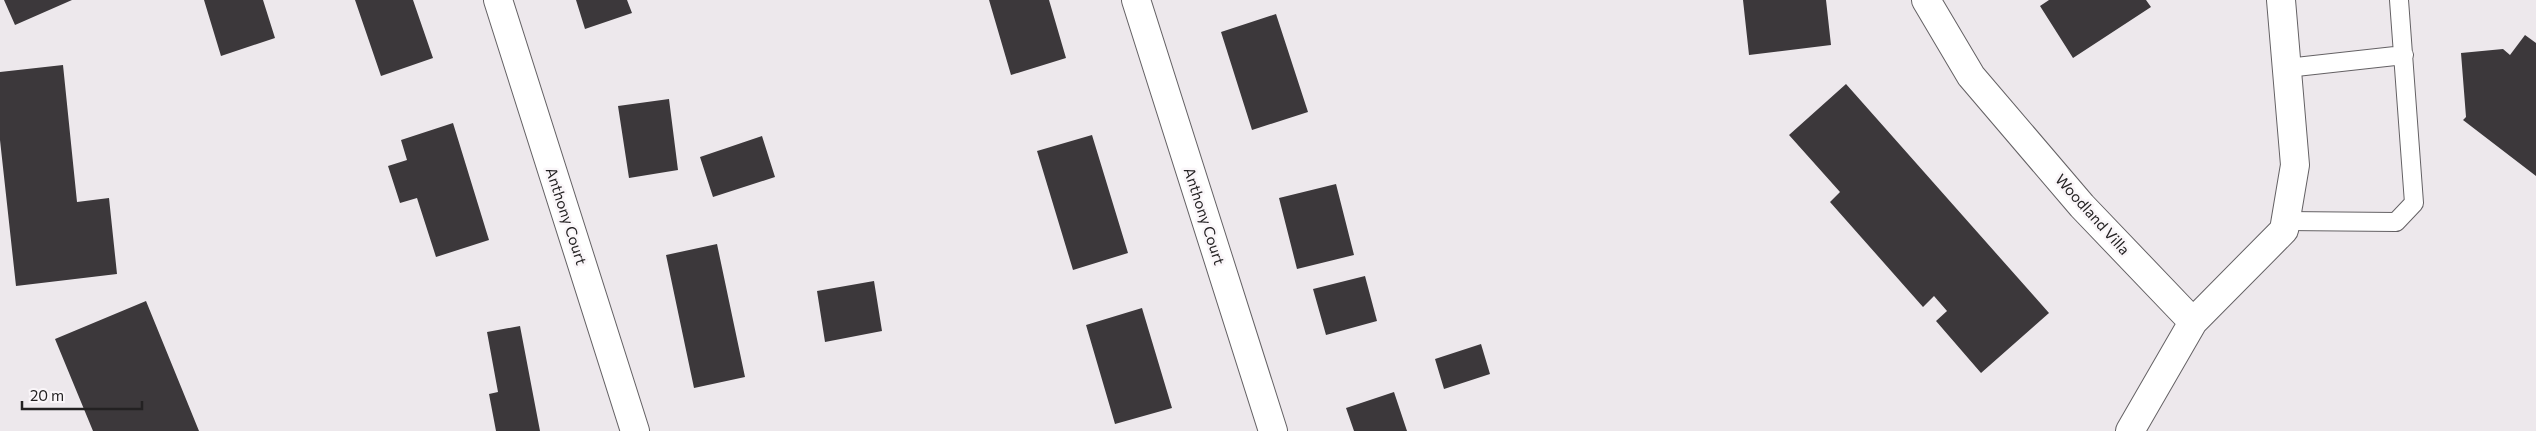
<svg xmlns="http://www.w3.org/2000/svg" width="2536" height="431" font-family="Commissioner,sans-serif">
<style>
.building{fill:#3c383b}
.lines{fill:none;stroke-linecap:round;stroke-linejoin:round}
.lane-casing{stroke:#646164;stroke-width:20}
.street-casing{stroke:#646164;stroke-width:30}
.lane{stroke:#fff;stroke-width:18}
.street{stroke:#fff;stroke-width:28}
.labels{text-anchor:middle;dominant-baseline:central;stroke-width:5;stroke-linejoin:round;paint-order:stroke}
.street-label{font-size:15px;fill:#232122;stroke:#faf6f9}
</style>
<rect width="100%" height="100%" fill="#ede8ec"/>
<!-- building -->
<path class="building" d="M4,0H72L15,25Z
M204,0H263L275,38L221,56Z
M355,0H413L433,58L381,76Z
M576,0H627L632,13L585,29Z
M989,0H1049L1066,58L1011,75Z
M1743,0H1826L1831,45L1749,55Z
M2049,0H2146L2151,7L2073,58L2040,6Z
M1276,14L1308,112L1252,130L1221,32Z
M2525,35L2536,43V176L2463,120L2466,117L2461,53L2503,49L2510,55Z
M63,65L77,202L109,198L117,274L16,286L0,140V72Z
M1846,84L2049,313L1981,373L1936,321L1947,311L1934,296L1923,307L1830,202L1840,192L1789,135Z
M669,99L678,170L629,178L618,106Z
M453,123L489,240L436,257L417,198L400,203L388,166L407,160L401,140Z
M1092,135L1128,253L1073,270L1037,151Z
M762,136L775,177L713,197L700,157Z
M1336,184L1354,255L1297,269L1279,198Z
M717,244L745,377L694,388L666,255Z
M1365,276L1377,321L1326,335L1313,289Z
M874,281L882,331L825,342L817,291Z
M146,301L199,431H93L55,339Z
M1142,308L1172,408L1115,424L1086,325Z
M520,326L540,431H496L489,394L498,392L487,332Z
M1481,344L1490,374L1444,389L1435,359Z
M1394,392L1407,431H1354L1346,408Z"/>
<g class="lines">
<defs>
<path id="lane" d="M2287,68L2404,55
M2285,221L2396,222L2414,203L2399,0"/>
<path id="street" d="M498,0L635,431
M1136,0L1273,431
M1926,0L1971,76L2082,206L2193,322L2130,431
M2193,322L2284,230L2295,165L2281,0"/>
</defs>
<!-- lane casing -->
<use href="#lane" class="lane-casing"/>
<!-- street casing -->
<use href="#street" class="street-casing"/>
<!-- lane -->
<use href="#lane" class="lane"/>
<!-- street -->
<use href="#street" class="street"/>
</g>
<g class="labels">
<!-- street labels -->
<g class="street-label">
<text transform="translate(2093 214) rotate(48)">Woodland Villa</text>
<text transform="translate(567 216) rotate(72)">Anthony Court</text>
<text transform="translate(1205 216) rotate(72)">Anthony Court</text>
</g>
</g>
<!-- scale -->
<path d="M22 401v8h120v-8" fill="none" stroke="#232122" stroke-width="2.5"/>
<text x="30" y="401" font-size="15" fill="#232122" stroke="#faf6f9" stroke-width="4" paint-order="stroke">20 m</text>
</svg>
